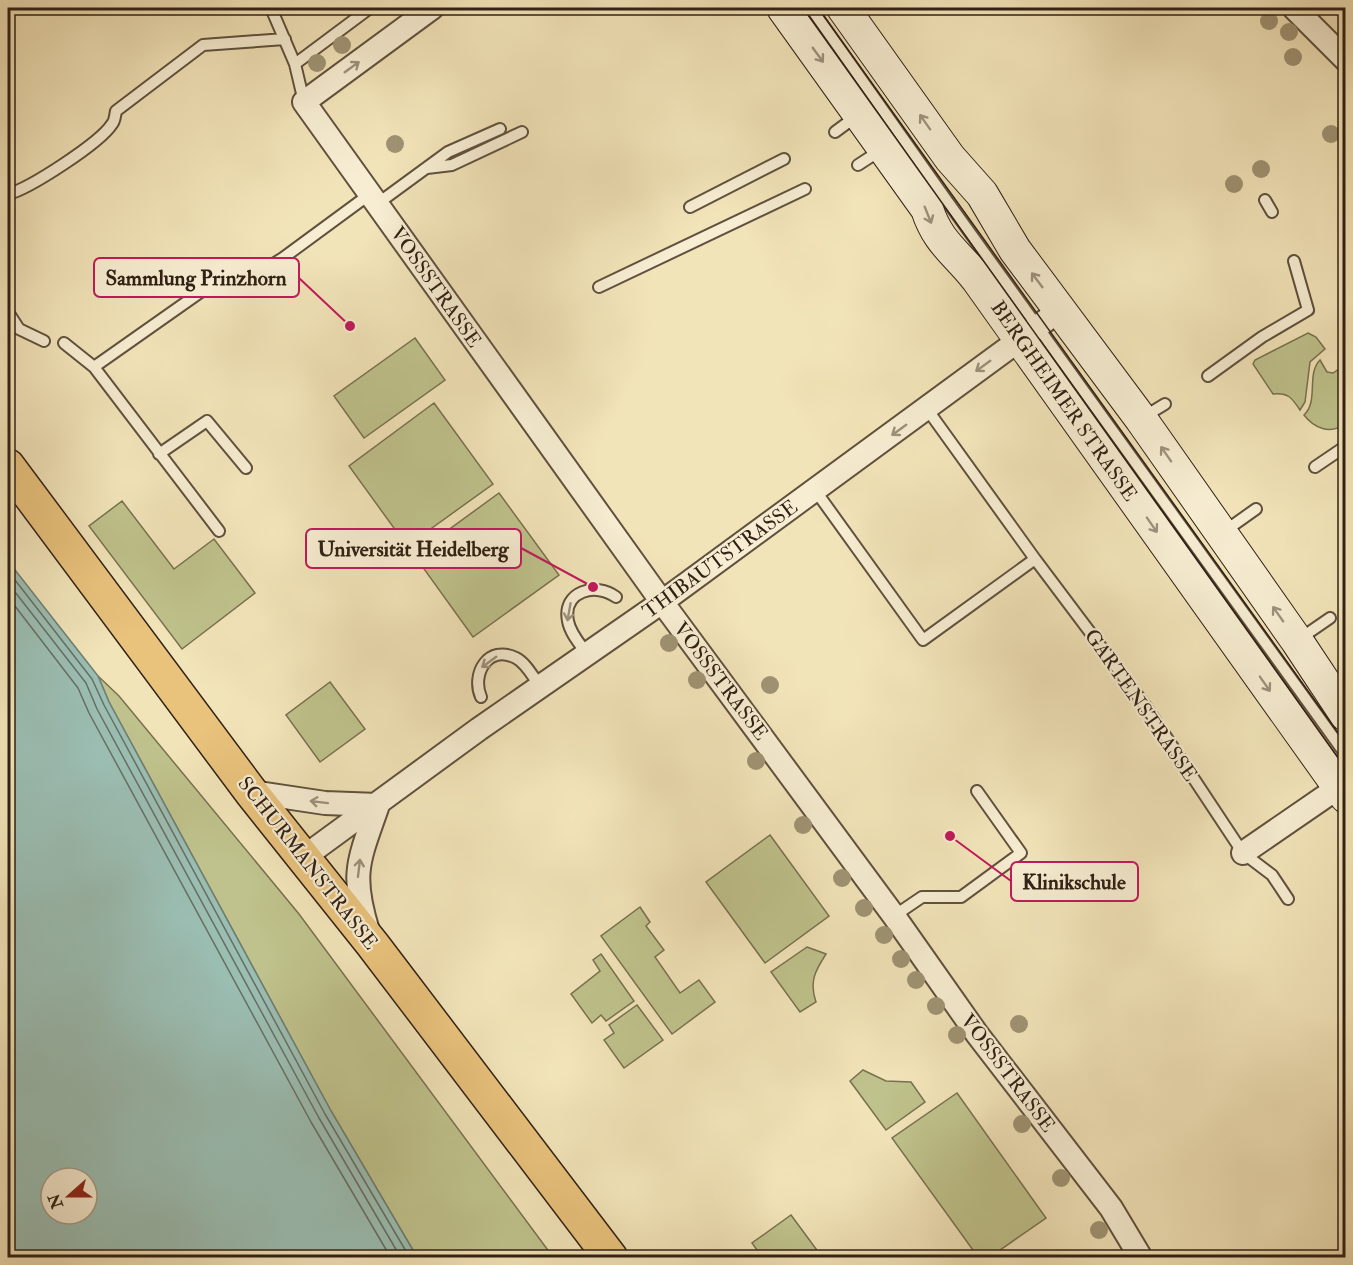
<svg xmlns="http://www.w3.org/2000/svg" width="1353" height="1265" font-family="'IM FELL Double Pica',serif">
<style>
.green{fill:#bfc28c;stroke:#787150;stroke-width:1.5}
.water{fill:#9bbeb3;stroke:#707f74;stroke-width:1.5;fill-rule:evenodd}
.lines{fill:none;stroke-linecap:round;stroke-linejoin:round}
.shore{stroke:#666f64;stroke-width:1.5}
.lane-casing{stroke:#60513e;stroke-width:14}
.street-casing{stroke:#60513e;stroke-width:26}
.secondary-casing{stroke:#302015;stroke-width:34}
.primary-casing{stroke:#302015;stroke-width:36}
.lane{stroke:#f7edd2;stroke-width:10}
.street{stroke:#f7edd2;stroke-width:22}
.secondary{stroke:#f7edd2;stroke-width:32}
.primary{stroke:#e9c27c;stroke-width:33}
.tram{stroke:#302015;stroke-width:1.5}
.tree{fill:#9f9373}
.oneway{stroke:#9d917d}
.labels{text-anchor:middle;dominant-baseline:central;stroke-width:4.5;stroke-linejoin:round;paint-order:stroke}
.street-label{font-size:20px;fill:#302015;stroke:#f7edd2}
.leader{fill:none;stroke:#c2185b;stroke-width:2}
.callout-dot{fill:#c2185b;stroke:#f7edd2;stroke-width:2}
.callout{fill:#f7edd2;stroke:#c2185b;stroke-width:2}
.callout-label{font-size:21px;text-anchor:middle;font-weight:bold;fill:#302015}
</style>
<rect width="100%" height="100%" fill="#f2e4b9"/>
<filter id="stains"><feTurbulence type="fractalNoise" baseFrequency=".00333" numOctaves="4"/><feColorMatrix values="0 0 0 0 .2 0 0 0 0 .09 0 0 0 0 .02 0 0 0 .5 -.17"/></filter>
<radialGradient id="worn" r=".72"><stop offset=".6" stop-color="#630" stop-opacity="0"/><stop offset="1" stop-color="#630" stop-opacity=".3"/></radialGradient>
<!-- green -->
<path class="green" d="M1308,333L1316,337L1325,349L1310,362L1305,402L1300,410C1292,398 1288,392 1273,394L1253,364L1255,360Z
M415,338L445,380L364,438L334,396Z
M1320,360L1327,372L1333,373L1339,369L1345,378V424C1330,435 1314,428 1304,415C1319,401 1306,374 1320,360Z
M434,403L493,484L407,546L349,466Z
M499,493L559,575L473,637L414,555Z
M122,501L174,569L214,539L255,593L182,649L89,526Z
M98,676L119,696L299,914L553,1257H417L331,1111L109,702Z
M330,682L365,729L320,762L286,715Z
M770,835L829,916L765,963L706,882Z
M640,907L650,922L646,926L664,950L655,957L680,993L699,980L715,1002L672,1034L601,936Z
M807,947L826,954C815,971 809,982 816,1002L800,1012L771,972Z
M601,954L634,1001L606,1021L601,1015L592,1023L571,994L600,971L593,960Z
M637,1005L663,1040L624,1068L604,1040L614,1033L609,1025Z
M863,1070L886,1081L911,1082L925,1102L886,1130L850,1081Z
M957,1093L1046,1218L990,1257H978L892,1138Z
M791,1215L822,1257H762L752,1243Z"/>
<!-- water -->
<path class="water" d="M8,561L98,676L109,702L331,1111L417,1257H8ZM51,1178H87V1214H51Z"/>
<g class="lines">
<!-- shore -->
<path class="shore" d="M8,571L92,679L104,705L325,1114L410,1258
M8,583L86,683L97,709L319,1118L401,1258
M8,597L78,688L89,713L311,1122L391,1258"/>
<defs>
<path id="lane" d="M271,8L295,64L304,102
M811,8L945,198L1346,755
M295,64L370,8
M835,132L858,115
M858,165L881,150
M427,168L452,165L522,132
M8,194C29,189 100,143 112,124C115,121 115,115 116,111L203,45L285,39
M1265,200L1272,212
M377,204L448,152L500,129
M690,207L784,159
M599,287L805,189
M8,312L19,329L44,341
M64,343L94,367
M1208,376L1262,337L1308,310L1294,261
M1142,418L1165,404
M159,454L207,421L246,468
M1315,467L1346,446
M815,490L923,640L1035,559L927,409
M219,531L94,367L212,284L254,276L283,258L370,194
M1225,531L1256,509
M1035,559L1147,708L1243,853L1272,875L1288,899
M1298,640L1330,618
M587,654C580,644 570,633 568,621C562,591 596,582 616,597
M481,697C471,674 488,644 516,658C526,663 533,677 540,686
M894,916L922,897H961L1021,853L977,791"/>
<path id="street" d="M432,8L304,102L662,602L894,916L977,1034L1111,1208L1141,1258
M1294,8L1346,60
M251,792L325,803L378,805
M1243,853L1339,787
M304,857L479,729L662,602L1060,310
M368,931C350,873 359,860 378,805"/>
<path id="secondary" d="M783,8L927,209C938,243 956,252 977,279L1346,797
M843,8L950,158L982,194L1015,250L1141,419L1297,641L1346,715"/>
<path id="primary" d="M8,466L251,792L373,945L611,1258"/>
</defs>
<!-- lane casing -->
<use href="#lane" class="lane-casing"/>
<!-- street casing -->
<use href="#street" class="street-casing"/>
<!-- secondary casing -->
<use href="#secondary" class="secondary-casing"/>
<!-- primary casing -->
<use href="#primary" class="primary-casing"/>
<!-- lane -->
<use href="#lane" class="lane"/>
<!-- street -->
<use href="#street" class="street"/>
<!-- secondary -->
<use href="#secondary" class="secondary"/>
<!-- primary -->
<use href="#primary" class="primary"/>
<!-- tram -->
<path class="tram" d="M803,8L1346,769
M818,8L1346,744"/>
</g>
<!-- trees -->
<g class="tree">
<circle cx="1269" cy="21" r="9"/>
<circle cx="1289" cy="32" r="9"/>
<circle cx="342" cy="45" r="9"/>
<circle cx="1293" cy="57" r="9"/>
<circle cx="317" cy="63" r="9"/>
<circle cx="1331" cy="134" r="9"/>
<circle cx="395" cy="144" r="9"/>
<circle cx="1261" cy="169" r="9"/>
<circle cx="1234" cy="184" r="9"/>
<circle cx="669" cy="643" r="9"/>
<circle cx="697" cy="680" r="9"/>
<circle cx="770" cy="685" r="9"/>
<circle cx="756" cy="761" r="9"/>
<circle cx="803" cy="825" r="9"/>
<circle cx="842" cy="878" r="9"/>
<circle cx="864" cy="908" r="9"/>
<circle cx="884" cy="935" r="9"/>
<circle cx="901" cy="959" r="9"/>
<circle cx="916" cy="980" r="9"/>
<circle cx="936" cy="1006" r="9"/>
<circle cx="1019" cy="1024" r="9"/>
<circle cx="957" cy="1035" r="9"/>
<circle cx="1022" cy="1124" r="9"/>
<circle cx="1061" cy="1178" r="9"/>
<circle cx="1099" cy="1230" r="9"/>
</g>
<!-- one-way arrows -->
<defs><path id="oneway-shaft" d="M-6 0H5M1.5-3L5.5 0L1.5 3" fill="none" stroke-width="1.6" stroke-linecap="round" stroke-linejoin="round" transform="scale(1.5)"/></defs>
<g class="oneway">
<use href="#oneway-shaft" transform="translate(818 55) rotate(54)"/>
<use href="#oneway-shaft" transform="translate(352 67) rotate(-36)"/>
<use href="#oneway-shaft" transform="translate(925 122) rotate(-125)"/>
<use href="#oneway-shaft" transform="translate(928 215) rotate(68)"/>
<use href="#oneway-shaft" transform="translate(1037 280) rotate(-127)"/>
<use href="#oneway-shaft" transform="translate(983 366) rotate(144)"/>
<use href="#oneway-shaft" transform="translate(899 430) rotate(144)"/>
<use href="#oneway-shaft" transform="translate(1166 454) rotate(-125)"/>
<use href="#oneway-shaft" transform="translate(1152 525) rotate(55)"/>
<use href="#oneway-shaft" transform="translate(569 612) rotate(100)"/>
<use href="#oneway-shaft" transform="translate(1278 614) rotate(-125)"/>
<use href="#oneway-shaft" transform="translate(489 662) rotate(144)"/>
<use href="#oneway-shaft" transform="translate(1265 684) rotate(55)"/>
<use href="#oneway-shaft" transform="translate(319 802) rotate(-173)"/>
<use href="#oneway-shaft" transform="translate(359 868) rotate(-83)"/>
</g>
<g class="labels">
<!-- street labels -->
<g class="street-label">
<text transform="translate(436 287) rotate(55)">VOSSSTRASSE</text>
<text transform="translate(1064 401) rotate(55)">BERGHEIMER STRASSE</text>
<text transform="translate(720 559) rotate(-36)">THIBAUTSTRASSE</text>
<text transform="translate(721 681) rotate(53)">VOSSSTRASSE</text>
<text transform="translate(1141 705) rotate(55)">GARTENSTRASSE</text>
<text transform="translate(308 863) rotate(52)">SCHURMANSTRASSE</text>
<text transform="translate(1008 1073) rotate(53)">VOSSSTRASSE</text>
</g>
</g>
<!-- callouts -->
<path class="leader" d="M350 326L299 278M593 587L521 548M950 836L1011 881"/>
<g class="callout-dot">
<circle cx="350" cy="326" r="6"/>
<circle cx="593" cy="587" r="6"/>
<circle cx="950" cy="836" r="6"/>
</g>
<g class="callout">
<rect x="94" y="258" width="205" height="39" rx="6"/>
<rect x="306" y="529" width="215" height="39" rx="6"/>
<rect x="1011" y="862" width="127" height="39" rx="6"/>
</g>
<g class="callout-label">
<text x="196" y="285">Sammlung Prinzhorn</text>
<text x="413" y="556">Universität Heidelberg</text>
<text x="1074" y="889">Klinikschule</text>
</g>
<!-- margin -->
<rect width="1353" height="1265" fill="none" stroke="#f2e4b9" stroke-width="30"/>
<rect x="9" y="9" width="1335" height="1247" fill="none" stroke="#302015" stroke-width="3"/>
<rect x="15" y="15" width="1323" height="1235" fill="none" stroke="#302015" stroke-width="1.5"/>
<!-- north arrow -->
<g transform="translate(69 1196) rotate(249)"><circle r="28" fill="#f7edd2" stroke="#a79b86" stroke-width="1.5"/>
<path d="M0-4.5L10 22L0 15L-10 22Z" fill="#8f2418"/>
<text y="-9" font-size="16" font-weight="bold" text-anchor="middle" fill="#302015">N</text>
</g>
<rect width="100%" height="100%" filter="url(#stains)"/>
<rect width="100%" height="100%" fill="url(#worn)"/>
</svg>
